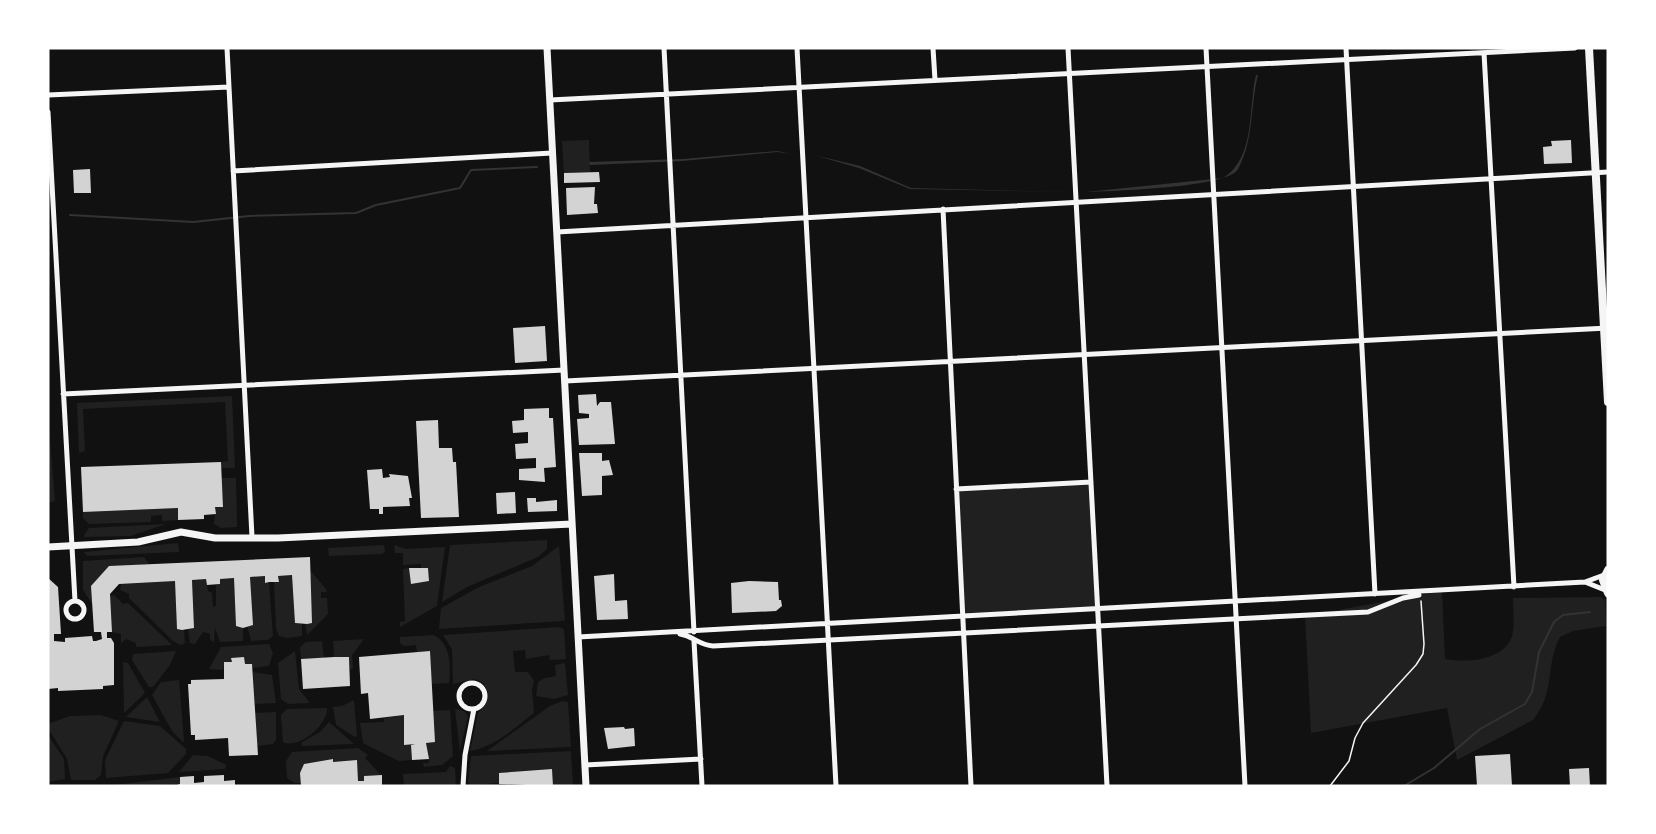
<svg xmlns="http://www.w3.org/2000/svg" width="1656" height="834" font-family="Karla,sans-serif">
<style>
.green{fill:#202020}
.water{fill:#333}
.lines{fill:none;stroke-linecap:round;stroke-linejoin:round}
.stream{stroke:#333;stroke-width:2}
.building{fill:#d3d3d3}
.path{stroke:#f5f5f5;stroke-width:1.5}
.minor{stroke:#f5f5f5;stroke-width:5}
.tertiary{stroke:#f5f5f5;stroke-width:7}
.secondary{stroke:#f5f5f5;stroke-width:8}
</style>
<rect width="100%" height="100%" fill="#111"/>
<!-- green -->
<path class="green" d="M589,140L590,172L564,173L562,141Z
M232,396L235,468H221V462L228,461L225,402L83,409L85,451L79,453L77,403Z
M48,416L55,501L48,503Z
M221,478H236L237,527L221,528L214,524L215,507L223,506Z
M1091,482L1098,609L963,616L956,489Z
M178,508V520L162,521V515L151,516V522L89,524L83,518V512Z
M166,524L131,536L83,537L89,528Z
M547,540V549L538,557L467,587L442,602L450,545Z
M178,543L179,552L87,556L84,552Z
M384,545L385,552L382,554L329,556L328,548Z
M394,545L406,549L445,547L437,606L400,627V622L405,621L403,569L409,568L412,584L429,581L428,569L421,568V564L403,565V553H395Z
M559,546L565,620L562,621L439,629L441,608L479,587L532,566Z
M144,557L149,564H142L93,605L83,590V561Z
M310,570L326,589L327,592H321V598H327L328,614L307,635L305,624Z
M292,575L295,623L302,624V636L286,638L279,636L276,628L274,582H279L278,576Z
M265,576V582H269L273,636L268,640L251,641L247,625H252L250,577Z
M234,578L236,626L243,628V641L220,642L215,628L214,642L210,640V634L203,632L195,644L190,643L188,630L194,627L192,580L206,579L208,591L212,593L213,607L216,606V585L220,584V579Z
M175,581L177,628L184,630L185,643L181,645L173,641L129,598V594L120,590L121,584Z
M1442,591L1445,659C1466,663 1504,661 1512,636C1515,625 1513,610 1513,598L1601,597L1605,600L1606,626L1573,631L1560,637C1545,665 1556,692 1533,720L1457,760L1447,708L1311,733L1305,616Z
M114,595L123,604L128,603L172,645L136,647V643L126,639L121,643V634L112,632L110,596Z
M559,627L564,629L566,659L550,660L549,655L526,659L525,650L513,651L515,672H528L534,681L532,689L534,713C517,726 493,748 470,751L478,713L486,704L488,692L483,683L475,679L453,684L452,649L443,635Z
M433,635C451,642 451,667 449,683L430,684V651L417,652L416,645L404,646L400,643V637Z
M364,639L352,655L353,669H350L349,657H334L333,641Z
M322,641L324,658L301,659L300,647L306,642Z
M269,644L273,653L269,666L252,668V664H245L244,657L232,658V662L225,663L223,670L209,669L221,647Z
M176,651L170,665L153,687H149L132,660L133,654Z
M295,651L299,689L310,703L288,704L281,699L278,663Z
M123,662L128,663L145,693L124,713Z
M565,663L568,695L554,699L536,696L538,682L545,678L556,676L555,665Z
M253,672L272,675L276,703L255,704Z
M179,680L184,741L183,742L172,731L152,695L161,682Z
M147,697L160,722L126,717L127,716Z
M354,700L357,736L355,737L336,725L333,707L342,706Z
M562,701L568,702L571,747L487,751L550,706Z
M327,708C328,725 299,750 283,742L281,715L287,709Z
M455,709L464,711L468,716L460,751Z
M450,710L453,756L442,765L424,767L423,763H429L426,743L434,742L432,711Z
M276,712V740L273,744L257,746L255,713Z
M101,715L119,721L103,756L101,775L95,780H71L67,759L48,728V724L70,716Z
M404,715V744H415L411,746L412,760L399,761L363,743L360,723L384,722V718Z
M124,721L160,726L186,749V754L168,773L106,778L105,760Z
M329,722L354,744L302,746V742L320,732Z
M48,735L64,759L65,779L48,782Z
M358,748L368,755L365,758L381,775L365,776L364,781H358L357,760L333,762L332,759L304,764L301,783H295L287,778L286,761L292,752Z
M571,751L573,786H553L552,769L520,771L499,783L470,785L468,781L471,756Z
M193,755L208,756L226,765L225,769L179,772Z
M450,766L455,768L456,786H404L403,774L446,772Z
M180,777V784L106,786Z"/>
<!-- water -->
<path class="water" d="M1256,75H1258C1250,107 1254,140 1238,169C1228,188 1110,191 1086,192L1223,178C1256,158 1248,107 1256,75Z
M777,151L792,154L777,152L682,161L590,165L589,162L683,159Z
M814,155L860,166L911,188L1067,192L910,189L859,168Z"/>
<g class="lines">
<!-- stream -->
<path class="stream" d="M70,215L193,222L249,216L356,213L376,205L460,188L471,170L537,167
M1404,786L1434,768L1480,729L1525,704L1532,692L1539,652L1554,622L1563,615L1590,612"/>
</g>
<!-- building -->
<path class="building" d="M1571,140L1572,163L1544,164L1543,147L1552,146L1551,141Z
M90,169L91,193H74L73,170Z
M599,172L600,182L564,183V173Z
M595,187L594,204H597L598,213L567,215L566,188Z
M545,326L547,361L515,363L513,328Z
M596,394L597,406L600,402H611L615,444L579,445L577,419L589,418V414L579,413L578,395Z
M549,408V418H553L556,467L544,468L545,482L519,480V469L536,468V458L516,459L515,444L528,443V432L513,433L512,421L524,420V409Z
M438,420L439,448H452L453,462H456L459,517L421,518L416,421Z
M579,453H602V461L609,460L613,475L602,476V495L582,496Z
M221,462L223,507H215L216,514L204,515V519L178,520V508L83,512L81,467Z
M382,469L383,478L390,477L389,474L408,476L412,498H409L410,506L383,507V514H379V509H370L367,470Z
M515,492L516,513L497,514L496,493Z
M527,498H536V502L557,500V511L528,512Z
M310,557L312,623L307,624L295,623L292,575L278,576L279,582H269L265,583V576L250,577L253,625L243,628L236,626L234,578L220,579V584L207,585L206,579L192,580L194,628L182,630L177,629L175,581L119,584L110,594L112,632H107V638H111L114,643V685L103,686V689L58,691V688L48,689V578L58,587L61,634H54V641L65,642V638L92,636L93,641H96L102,639L101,632H94L91,586L109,566Z
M409,568H428L429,581L411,584Z
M614,574L615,601L627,600L628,619L597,620L594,576Z
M749,581L778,582L779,600H781L782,606L776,611L732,613L731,583Z
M430,651L435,742L426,743L429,759L412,760L411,745L415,744L404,745V715L370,719L368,693L361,694L359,657Z
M244,657L245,664H252L258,755L229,756L228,738L195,740V735H191L188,684H191V680L224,679V662H232L231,658Z
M334,657H349L350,686L303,689L301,659Z
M624,727L625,729L634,728L635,746L608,749L604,728Z
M1510,754L1512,786H1477L1475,756Z
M333,759V762L357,760L358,781H364V776L382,775V786H301L300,773L304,764Z
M1589,768L1590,786H1570L1569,769Z
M552,769L553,786L499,784V773Z
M224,775V781L235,780V786H174L180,784V777L194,776V783L204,782V776Z"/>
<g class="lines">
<!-- path -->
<path class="path" d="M1330,786L1349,761L1355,738L1363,723L1416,665L1423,654L1424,644L1421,601"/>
<!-- minor -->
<path class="minor" d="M227,48L252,537
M664,48L694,632
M797,48L836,786
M933,48L935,80
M1068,48L1107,786
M1206,48L1245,786
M1346,48L1375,594
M1484,53L1514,587
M48,95L229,87
M550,100L1575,48
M48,112L75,601
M233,171L552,153
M943,209L971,786
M557,232L1608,172
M565,381L1608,328
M63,394L564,370
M956,489L1091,482
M1604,575L1585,582L1605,590
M66 610a9 9 0 1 1 18 0a9 9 0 1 1-18 0Z
M680,634C693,636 699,645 713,646L1368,612L1403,598L1419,595
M578,637L1585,582
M694,641L702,786
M459 696a13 13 0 1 1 26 0a13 13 0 1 1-26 0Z
M585,765L701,759
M463,786L465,755L474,709"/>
<!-- tertiary -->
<path class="tertiary" d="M547,48L586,786
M48,547L138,542L181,532L215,538H278L572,524"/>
<!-- secondary -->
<path class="secondary" d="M1589,48L1608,402
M1608,570L1603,580L1608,593"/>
</g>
<!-- border -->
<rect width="1656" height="834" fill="none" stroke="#ffffff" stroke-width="99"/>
</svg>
